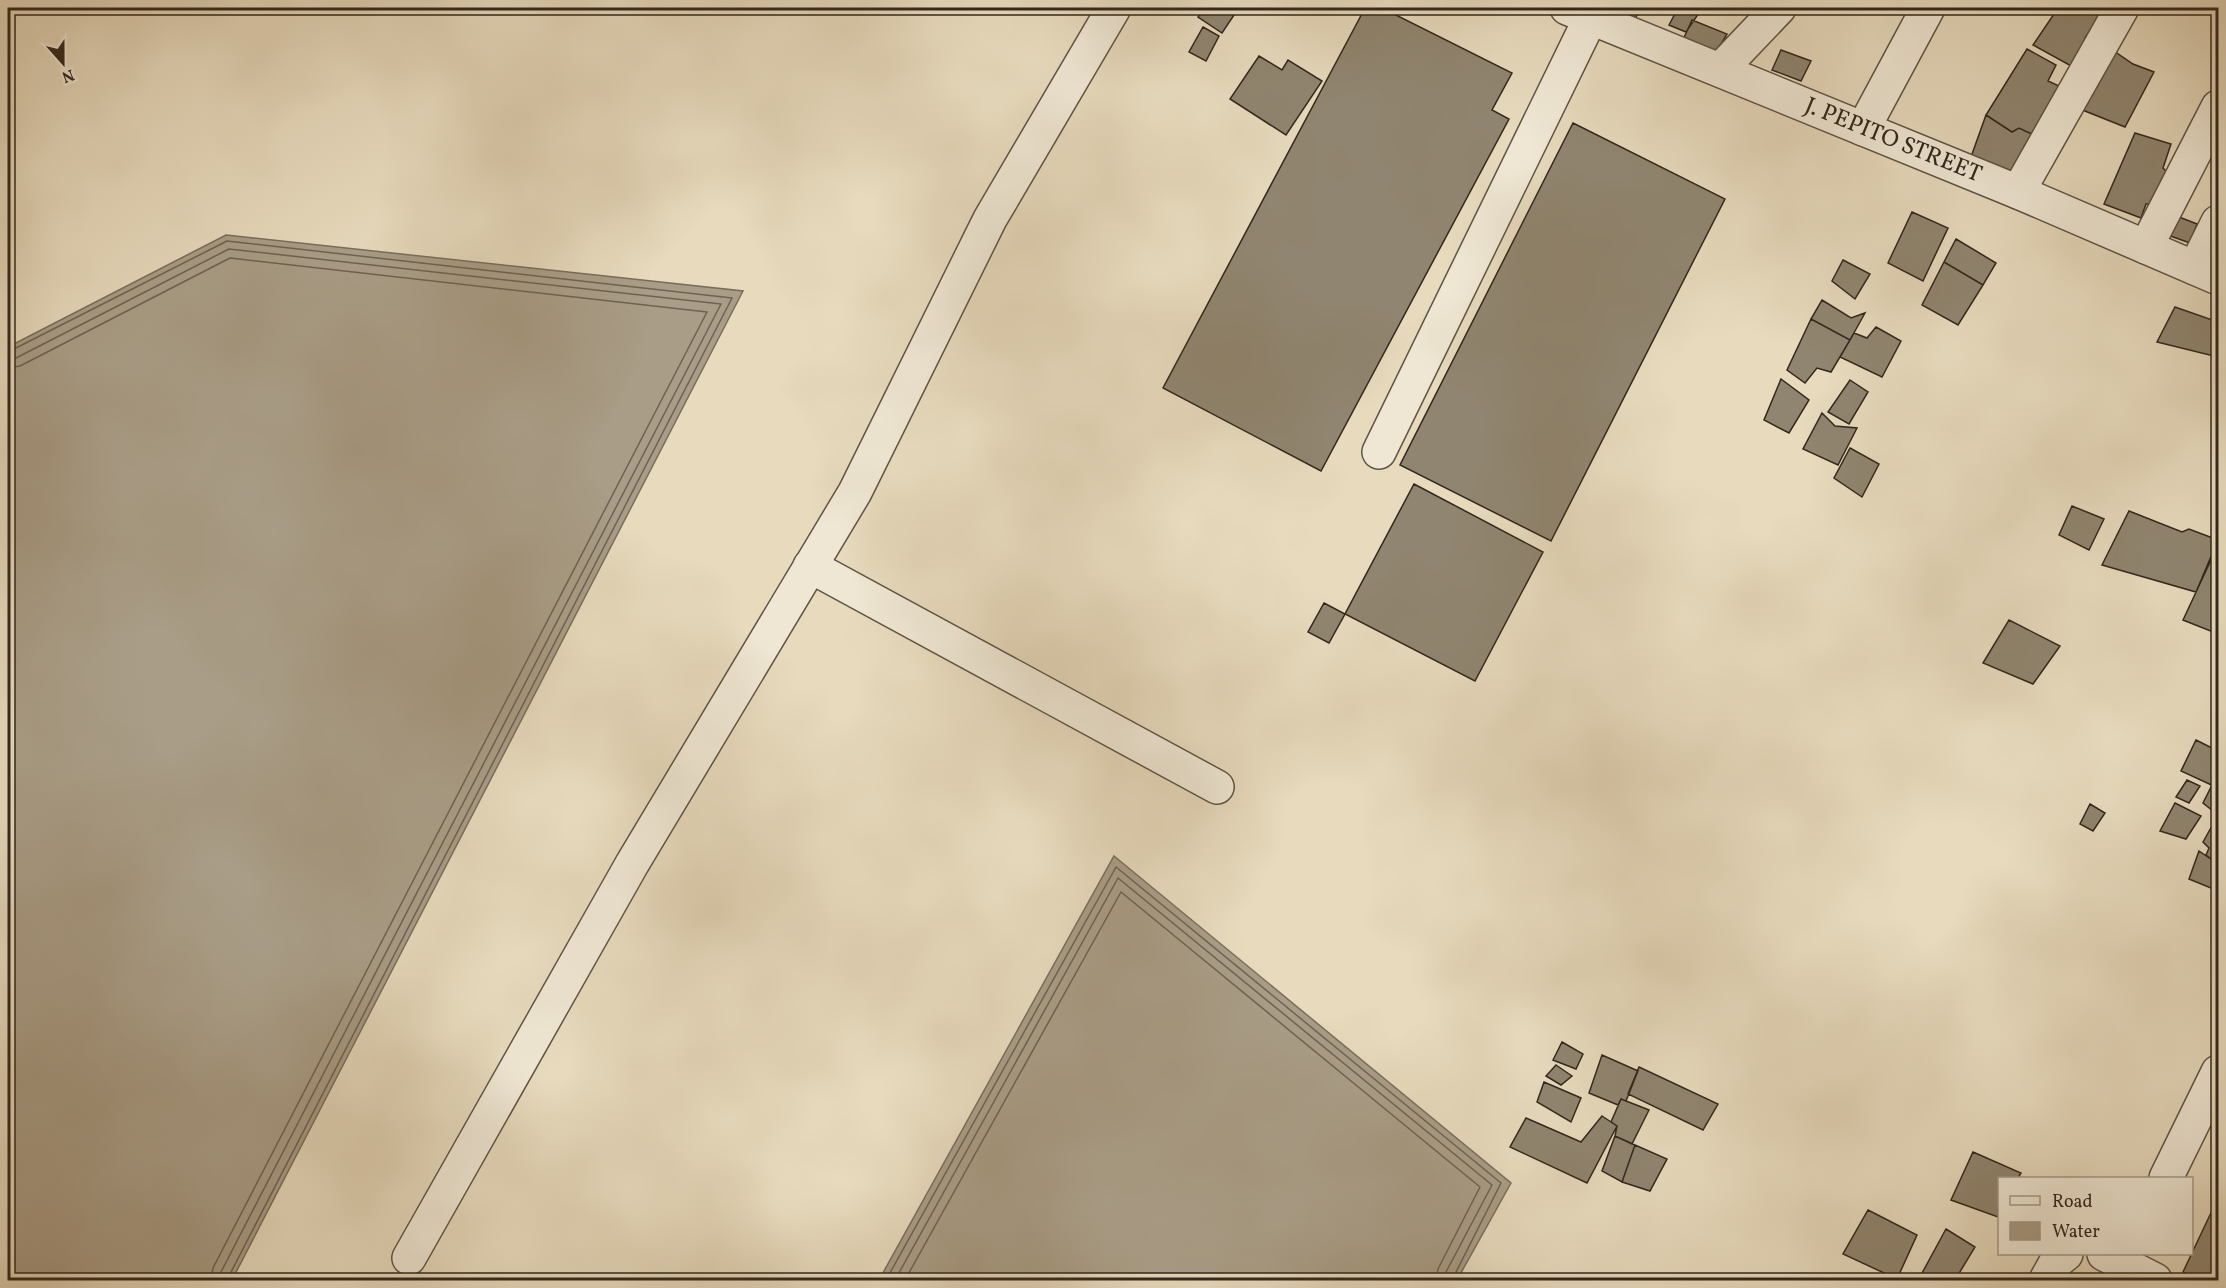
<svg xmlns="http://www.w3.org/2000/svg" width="2226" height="1288" font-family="Vollkorn,serif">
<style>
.water{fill:#a99d87;stroke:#796e5d;stroke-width:1.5}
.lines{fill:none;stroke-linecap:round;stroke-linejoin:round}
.shore{stroke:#6e6252;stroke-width:1.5}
.building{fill:#908570;stroke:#32281d;stroke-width:1.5}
.minor-casing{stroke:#5f5445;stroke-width:36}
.minor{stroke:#efe7d4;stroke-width:33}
.labels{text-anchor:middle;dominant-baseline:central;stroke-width:6;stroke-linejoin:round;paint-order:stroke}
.street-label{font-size:24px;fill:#32281d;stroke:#efe7d4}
</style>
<rect width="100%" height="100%" fill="#e7dabd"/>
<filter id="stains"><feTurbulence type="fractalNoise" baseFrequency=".00333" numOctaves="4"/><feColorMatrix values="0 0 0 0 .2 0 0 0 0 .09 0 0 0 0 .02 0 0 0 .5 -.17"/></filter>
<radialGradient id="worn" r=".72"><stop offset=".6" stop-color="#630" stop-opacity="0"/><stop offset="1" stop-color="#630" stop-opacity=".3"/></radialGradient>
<!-- water -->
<path class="water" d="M226,235L743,291L232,1280H8V347Z
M1114,856L1511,1183L1457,1280H879Z"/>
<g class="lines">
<!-- shore -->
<path class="shore" d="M8,352L227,241L732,298L227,1280
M8,359L16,358L229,249L721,304L221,1272L220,1280
M8,368L20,366L230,258L707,312L213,1268L211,1280
M886,1280L1116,867L1501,1183L1452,1280
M895,1280L1118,878L1492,1185L1446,1272L1445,1280
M905,1280L1121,892L1480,1187L1438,1269L1436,1280"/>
</g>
<!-- building -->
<path class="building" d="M1205,8H1237L1238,9L1222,33L1198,17Z
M1365,8H1382L1512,73L1492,110L1509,119L1321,471L1163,388Z
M1590,8H1641L1632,24Z
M1678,8L1701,10L1686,32L1669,25Z
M2058,8L2104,10L2085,38L2093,48L2082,72L2033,45Z
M1692,20L1727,34L1716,53L1682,42Z
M1203,27L1219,36L1206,61L1189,52Z
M2027,49L2056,65L2048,81L2072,92L2040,138L2019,128L2012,132L1986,115Z
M2111,49L2133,64L2154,72L2125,127L2080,109Z
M1781,50L1811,61L1801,81L1772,70Z
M1259,56L1282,70L1288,60L1322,81L1286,135L1230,99Z
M1986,115L2012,132L2019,128L2040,138L2021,183L1971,157Z
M1573,123L1725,199L1551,541L1400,465Z
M2135,133L2171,144L2163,168L2168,173L2156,204H2146L2141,218L2104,204Z
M1912,212L1948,228L1923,281L1888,263Z
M2174,215L2197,224L2190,243L2165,234Z
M1956,239L1996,263L1983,285L1944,262Z
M1843,260L1870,274L1855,299L1832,281Z
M1944,262L1983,285L1958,325L1922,305Z
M1822,300L1851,318L1865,313L1850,340L1811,319Z
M2175,307L2218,322V357L2157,342Z
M1811,319L1850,340L1831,372L1817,368L1805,383L1787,370Z
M1876,327L1901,341L1882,377L1840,357L1854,333L1867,338Z
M1781,379L1809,400L1789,433L1764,420Z
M1850,380L1868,392L1849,424L1828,412Z
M1822,413L1835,426L1857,428L1838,465L1803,449Z
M1850,448L1879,464L1862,497L1834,478Z
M1414,484L1543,552L1475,681L1345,614Z
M2072,506L2104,519L2089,550L2059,535Z
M2129,511L2182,532L2189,529L2218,540L2196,592L2102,565Z
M2218,545V634L2183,620Z
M1324,603L1345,614L1329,643L1308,632Z
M2009,620L2060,646L2033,684L1983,663Z
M2196,740L2218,751V788L2181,771Z
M2187,780L2200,786L2189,803L2176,797Z
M2212,785L2218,788V864L2206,855L2209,848L2203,842L2218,815L2203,803Z
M2175,803L2201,816L2186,839L2160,831Z
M2090,804L2105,813L2093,831L2080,824Z
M2199,851L2218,864V891L2189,879Z
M1562,1042L1583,1054L1576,1069L1553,1060Z
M1602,1055L1638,1071L1626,1101L1621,1099L1618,1105L1589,1093Z
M1556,1065L1572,1076L1561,1085L1546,1076Z
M1639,1067L1718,1104L1703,1130L1628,1094Z
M1544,1082L1581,1098L1571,1122L1537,1102Z
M1621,1099L1649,1110L1632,1144L1615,1136L1617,1126L1611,1122Z
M1602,1116L1617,1126L1587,1183L1510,1147L1526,1118L1581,1142Z
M1615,1136L1635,1145L1622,1182L1602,1171Z
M1635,1145L1667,1159L1650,1191L1622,1182Z
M1973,1152L2021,1173L2018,1178H2000L1998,1217L1951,1200Z
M2218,1198V1280H2201L2183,1272Z
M1868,1210L1917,1235L1897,1279L1843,1254Z
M1946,1229L1975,1247L1955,1280H1934L1921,1275Z"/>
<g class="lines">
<defs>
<g id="minor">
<path id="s1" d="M1567,8L2018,192L2218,278"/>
<path d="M1720,70L1779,8"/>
<path d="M1863,129L1928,8"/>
<path d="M2018,192L2122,8"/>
<path d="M2146,247L2218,107"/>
<path d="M2195,268L2218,222"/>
<path d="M1379,452L1591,17"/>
<path d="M810,566L1217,787"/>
<path d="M2166,1178L2218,1072"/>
<path d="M2104,1254L2155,1280"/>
<path d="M409,1258L632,864L855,492L990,219L1114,8"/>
<path d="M2046,1280L2056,1262L2066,1254"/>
</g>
</defs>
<!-- minor casing -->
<use href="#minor" class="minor-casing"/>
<!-- minor -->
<use href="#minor" class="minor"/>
</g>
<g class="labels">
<!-- street labels -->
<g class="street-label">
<text stroke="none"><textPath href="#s1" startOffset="352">J. PEPITO STREET</textPath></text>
</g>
</g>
<!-- margin -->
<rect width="2226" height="1288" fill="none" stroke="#e7dabd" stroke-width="30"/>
<rect x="9" y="9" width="2208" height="1270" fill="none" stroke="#32281d" stroke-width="3"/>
<rect x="15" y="15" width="2196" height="1258" fill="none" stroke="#32281d" stroke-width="1.5"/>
<!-- legend -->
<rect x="1998" y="1177" width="195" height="78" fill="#efe7d4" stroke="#a39b8b" stroke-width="1.5"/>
<rect x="2010" y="1196" width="30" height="9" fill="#efe7d4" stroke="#a39b8b" stroke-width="1.5"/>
<text x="2052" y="1207" font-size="18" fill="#32281d">Road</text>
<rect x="2010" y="1222" width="30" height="18" fill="#a99d87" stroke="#a39b8b" stroke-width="1.5"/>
<text x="2052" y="1237" font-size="18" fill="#32281d">Water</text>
<!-- north arrow -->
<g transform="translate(63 63) rotate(159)" stroke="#efe7d4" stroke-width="4.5" paint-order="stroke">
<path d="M0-4.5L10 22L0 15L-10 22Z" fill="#32281d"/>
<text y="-9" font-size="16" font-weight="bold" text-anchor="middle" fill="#32281d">N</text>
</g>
<rect width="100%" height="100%" filter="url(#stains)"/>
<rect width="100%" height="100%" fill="url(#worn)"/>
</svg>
